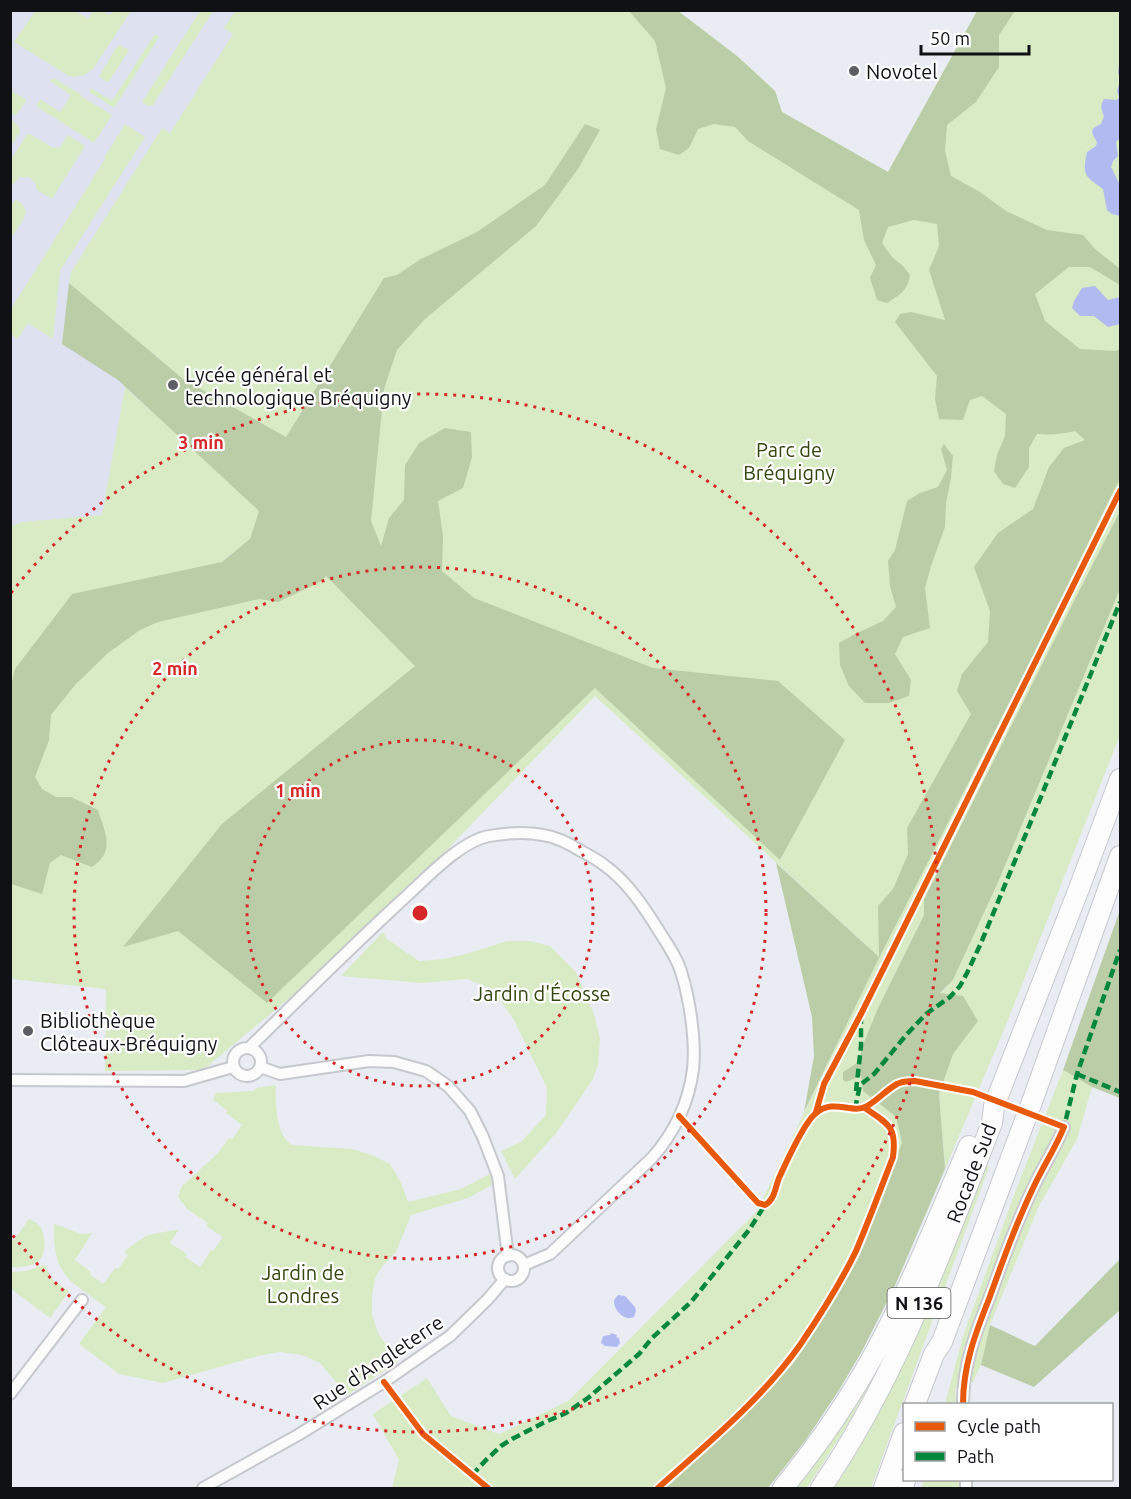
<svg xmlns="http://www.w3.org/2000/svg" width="1131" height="1499" font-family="Ubuntu,sans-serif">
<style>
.built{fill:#dee1f0}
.green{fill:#d8ebc5}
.forest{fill:#bacda6}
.water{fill:#b1baf1}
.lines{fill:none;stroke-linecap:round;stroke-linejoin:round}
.street-casing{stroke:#c6c8ce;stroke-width:14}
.highway-casing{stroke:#c6c8ce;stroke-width:22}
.street{stroke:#fcfcfd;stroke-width:10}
.highway{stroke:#fcfcfd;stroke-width:20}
.quiet{stroke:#00873e;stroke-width:4.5;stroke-dasharray:9 4.5;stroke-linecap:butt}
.cycleway-casing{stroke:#fff;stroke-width:10}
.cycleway{stroke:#e8590c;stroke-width:6}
.ring{fill:none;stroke:#d62828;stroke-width:3;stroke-dasharray:3 6}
.poi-dot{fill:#5c5e63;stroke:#fff;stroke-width:2}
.labels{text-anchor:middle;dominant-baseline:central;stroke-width:4.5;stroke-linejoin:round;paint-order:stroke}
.shield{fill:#fff;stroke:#58585b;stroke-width:1.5}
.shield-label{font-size:18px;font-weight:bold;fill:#101115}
.poi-label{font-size:20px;fill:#101115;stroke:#fff;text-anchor:start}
.park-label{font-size:20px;fill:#32460e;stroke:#fff}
.street-label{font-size:20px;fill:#101115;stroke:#fff}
.centre{fill:#d62828;stroke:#fff;stroke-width:3}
.ring-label{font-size:18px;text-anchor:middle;font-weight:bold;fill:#d62828;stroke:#fff;stroke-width:4.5;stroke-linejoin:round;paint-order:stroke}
</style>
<rect width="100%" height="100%" fill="#eaecf4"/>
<!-- built -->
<path class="built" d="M11,11H466L473,190L226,567L11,728Z"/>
<!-- green -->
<path class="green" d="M35,11H75L88,19L93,11H102L110,15L113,11H131L93,69L84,75L75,77L69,76L14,42Z
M200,11H213L153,105L148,106L142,102Z
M235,11H678L737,56L775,91L782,112L888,172L977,11H1120V511L1075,599L924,899V915L878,1008L862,1047L859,1062L863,1091L896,1117L902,1143L853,1266L793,1364L725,1434L663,1488H392L399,1460L373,1414L427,1378L451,1416L499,1434L568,1401L757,1211L879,957L595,696L365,935L203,1070L105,1071L106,989L11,979L10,728L23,667L225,567L232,553L222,562L15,669L11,690V526L22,522L102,515L125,387L259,510L397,276L384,278L286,437L183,379L69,283L71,272L162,128L170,133L233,34L224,28Z
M155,34L159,37L114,108L89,92L91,88L112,101Z
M120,45L129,50L108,83L99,76L116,48Z
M53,78H54L80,94L81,96L112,115L94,143L36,106L40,99L60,112L71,95L50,81Z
M10,90L27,100L15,116L11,113Z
M11,120L18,125L20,132L11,147Z
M125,124L145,137L60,271L53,339L28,323L18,339L11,334V309L105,159L104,158Z
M27,134H30L52,147L59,148L68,135L85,146L52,199L37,190L35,182L29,177H20L11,186V160Z
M16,200C35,209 21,223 13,235L11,236V204Z
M1120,589V735L1006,1025L945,1169L939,1094L953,1054L978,1021L940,994L953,980L999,880Z
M383,932L387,939L419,961L444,959L466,954L507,941H530L550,946L576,972L595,1017L600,1039L598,1065L593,1079L557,1132L515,1179L501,1151L521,1142L546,1115L547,1088L514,1020L492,989L467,979L421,983L341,976Z
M1063,1070L1092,1087L1077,1139L1038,1208L990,1325L981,1365L973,1382L955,1388L956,1404H945L963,1336L1014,1195Z
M276,1085C275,1102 276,1136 292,1145L352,1149L372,1155L390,1164L401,1183L408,1202L461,1189L490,1174L492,1185L468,1198L411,1215L396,1252L380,1269L375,1279L372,1297V1314L378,1333L398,1362L347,1395L320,1363L302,1355L280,1352L258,1356L163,1383L119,1374L79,1344L106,1307C67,1279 53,1276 54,1224L82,1234L92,1233L75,1260L91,1272L90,1274L103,1284L115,1268L118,1269L128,1255L124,1252C132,1245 140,1239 149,1235C159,1232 169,1232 179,1229L170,1243L187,1254L185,1257L200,1267L211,1250L213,1251L223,1237L206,1226L208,1223L187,1209L178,1197L182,1186L218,1153L229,1138L232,1139L242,1125L226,1113L227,1110L213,1100L216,1093L253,1091L257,1088Z
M987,1166L989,1167L871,1488H834C861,1446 885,1402 907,1357C937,1295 961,1230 987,1166Z
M29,1219C32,1220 35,1222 38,1224C46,1231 47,1254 39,1261C32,1267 19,1267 11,1267V1239L14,1240Z
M42,1265L46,1266L50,1276L54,1281L69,1291L50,1318L11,1289V1272L27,1271Z
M871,1378L863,1397L842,1434L807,1488H790Z
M924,1480H960V1488H921Z"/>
<!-- forest -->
<path class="forest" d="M629,11H678L737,56L775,91L782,112L888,172L977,11H1015L999,35V67L976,102L947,125L945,151L951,176L980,192L1006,211L1047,230L1083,235L1095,249L1120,269V285L1090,267H1069L1035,294L1045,321L1080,349L1116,351L1120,349V478L1036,650L879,958L804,1112L814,1056L812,1017L776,863L879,957L878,906L893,889L908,854L907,828L971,714L957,691L962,674L988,642L990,611L974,567L998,533L1033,509L1049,467L1064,448L1085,440L1075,431C1062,434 1051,435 1037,434L1029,448V467L1015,488L1003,484L994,471L997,455L1005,436L1006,414L982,396L970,400L963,420L939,419L935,399L937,376L895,322L900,314L911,312L945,320L929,270L939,246L937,224L914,220L888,227L882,243L892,257L903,266L910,275C907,292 900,294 887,303L877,300L870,278L876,265L864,240L859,210L748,141L735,127L714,124L698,129L689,148L679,155L660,149L656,129L666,88L655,41Z
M585,124L600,130L578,169L536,226L425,319L397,350L384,389L371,521L381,546L389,518L404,500L405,465L419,443L445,428L471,432L472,457L463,488L438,501L443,536L442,571L474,598L653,668L778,681L845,740L780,860L595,688L267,1003L178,931L123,947L222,824L415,666L326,576L320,582L278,602L259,599L158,622L140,630L108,653L75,685L51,715L49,740L35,777L42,789L56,797H71L98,810C105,833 116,851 92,867L61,855L50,863L42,894L11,884L10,690L15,669L72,594L222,562L250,539L259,511L118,380L62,344L69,283L183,379L286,437L384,278L397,275L421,259L477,232L545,185Z
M944,444L953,456L951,478L946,503L945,527L931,566L925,588L930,628L903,637L895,654L911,680L909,696L889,703H865L849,686L840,665L839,643L855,634L883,621L896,607L890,586L888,561L895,550L907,501L920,493L938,487L947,470L941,449Z
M1120,511V589L999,880L953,980L940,993L963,996L978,1021L953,1054L939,1094L945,1169L894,1288L862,1351L839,1390L805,1441L768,1488H663L725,1434L793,1364L853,1266L902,1143L896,1117L863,1091L861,1076L846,1082L843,1080V1072L859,1062L862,1047L878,1008L924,915V899L1075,599Z
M1120,910V1098L1092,1087L1063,1070Z
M1120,1259V1310L1034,1387L981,1365L990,1325L1035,1346Z"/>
<!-- water -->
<path class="water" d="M1120,56V138L1116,142L1118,156L1113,161L1111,167L1120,185V216L1112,214L1107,210L1103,189C1085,176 1082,176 1087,152L1096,146L1097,142C1091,132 1089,129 1101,124L1104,116C1101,110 1100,105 1104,99L1117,100L1119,97L1117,91L1120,81L1118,72Z
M1095,286L1108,300L1120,297V324L1108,327L1094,316H1080L1072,308L1074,301L1082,288Z
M618,1295L625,1296L635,1307L636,1311L634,1317C624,1322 613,1309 614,1300Z
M611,1333L617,1335L616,1337L619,1338L620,1343L617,1347L605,1346L601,1343L603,1336L610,1335Z"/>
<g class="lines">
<defs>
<path id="street" d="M233 1062a14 14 0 1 1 28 0a14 14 0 1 1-28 0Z
M249,1048C299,999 348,950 399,903C423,882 458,842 489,836C506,833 527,832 543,835C556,837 570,844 581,851C588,855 597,859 604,865C627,881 644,907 659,931C667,944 678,959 682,975C690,1001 696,1042 693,1069C689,1102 674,1133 652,1158L550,1254L524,1265
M260,1067L280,1074L369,1061L394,1062L426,1071L448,1086L470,1111L483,1137L498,1176L508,1256
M10,1080L184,1081L233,1067
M498 1268a13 13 0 1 1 26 0a13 13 0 1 1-26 0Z
M10,1394L82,1300
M963,1404C963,1366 975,1334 989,1299C1003,1260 1017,1221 1035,1184C1044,1165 1056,1147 1064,1127
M966,1480V1488
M203,1488L298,1435L384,1382L450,1336L487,1300L505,1279"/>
<path id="highway" d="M915,1404L934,1354L942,1342L1033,1099L1120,856
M783,1488C818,1445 850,1399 877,1349C912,1284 940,1214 969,1146
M821,1488C897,1377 943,1248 992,1123L994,1106L1080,886L1120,779
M884,1488L904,1433
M903,1488L905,1480"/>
</defs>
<!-- street casing -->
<use href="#street" class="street-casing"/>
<!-- highway casing -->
<use href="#highway" class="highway-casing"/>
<!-- street -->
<use href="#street" class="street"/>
<!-- highway -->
<use href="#highway" class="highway"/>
<!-- quiet -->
<path class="quiet" d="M1077,1074L1120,1092
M856,1091L861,1046V1019
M855,1109L860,1085L874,1074L907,1034L926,1014L950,997L960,986L967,973L981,943L1021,846L1120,602
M1059,1125L1064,1127L1077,1074L1120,950
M472,1475L486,1460L501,1446L512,1439L543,1423L566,1413L588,1398L639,1354L652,1338L691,1302L749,1230L765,1205"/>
<defs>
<path id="cycleway" d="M816,1112L824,1084L861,1014L1120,491
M679,1116L758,1203L765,1205C775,1199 775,1188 779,1178C786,1163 803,1124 815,1114C834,1097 851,1115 867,1106C878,1100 886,1090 897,1084C902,1081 909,1081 915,1081L973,1092L1064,1127C1056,1147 1044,1165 1035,1184C1017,1221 1003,1260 989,1299C975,1334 963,1366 963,1404
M384,1382L423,1434L488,1488
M658,1488C706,1445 762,1399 800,1345C819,1317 841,1282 856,1251C869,1220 881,1188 893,1157C897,1126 888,1124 865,1108"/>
</defs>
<!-- cycleway casing -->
<use href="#cycleway" class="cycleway-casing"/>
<!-- cycleway -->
<use href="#cycleway" class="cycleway"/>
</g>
<!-- distance rings -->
<g class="ring">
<circle cx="420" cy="913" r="173"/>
<circle cx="420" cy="913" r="346"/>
<path d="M11 593A519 519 0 1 1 11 1233"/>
</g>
<!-- markers -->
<g class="poi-dot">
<circle cx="854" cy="71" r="6"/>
<circle cx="173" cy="385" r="6"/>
<circle cx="28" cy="1031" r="6"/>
</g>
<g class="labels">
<!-- shield labels -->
<rect class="shield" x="887.5" y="1288" width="63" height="30" rx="4.5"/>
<g class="shield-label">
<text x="919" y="1303">N 136</text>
</g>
<!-- poi labels -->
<g class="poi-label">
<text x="866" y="71">Novotel</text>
<text x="185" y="374">Lycée général et<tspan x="185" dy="23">technologique Bréquigny</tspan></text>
<text x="40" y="1020">Bibliothèque<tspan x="40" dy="23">Clôteaux-Bréquigny</tspan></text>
</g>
<!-- park labels -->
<g class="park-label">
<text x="789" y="449">Parc de<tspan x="789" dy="23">Bréquigny</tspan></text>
<text x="542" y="993">Jardin d'Écosse</text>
<text x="303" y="1272">Jardin de<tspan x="303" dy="23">Londres</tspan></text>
</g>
<!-- street labels -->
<g class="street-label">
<text transform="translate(971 1173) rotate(-69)">Rocade Sud</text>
<text transform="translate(378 1362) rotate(-34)">Rue d'Angleterre</text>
</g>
</g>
<circle cx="420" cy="913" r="9" class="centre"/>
<g class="ring-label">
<text x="201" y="449">3 min</text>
<text x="175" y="675">2 min</text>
<text x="298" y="797">1 min</text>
</g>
<!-- border -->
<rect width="1131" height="1499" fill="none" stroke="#101115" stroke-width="24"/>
<!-- legend -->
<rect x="903" y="1403" width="210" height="78" fill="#ffffff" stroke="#9fa0a1" stroke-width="1.5"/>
<rect x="915" y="1422" width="30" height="9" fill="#e8590c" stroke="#9fa0a1" stroke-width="1.5"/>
<text x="957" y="1433" font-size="18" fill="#101115">Cycle path</text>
<rect x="915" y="1452" width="30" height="9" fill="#00873e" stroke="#9fa0a1" stroke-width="1.5"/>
<text x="957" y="1463" font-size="18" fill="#101115">Path</text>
<!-- scale -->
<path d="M921 45v9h108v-9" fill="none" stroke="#101115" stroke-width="3"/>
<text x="930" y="45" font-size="18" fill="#101115" stroke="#ffffff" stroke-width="4.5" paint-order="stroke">50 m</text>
</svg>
